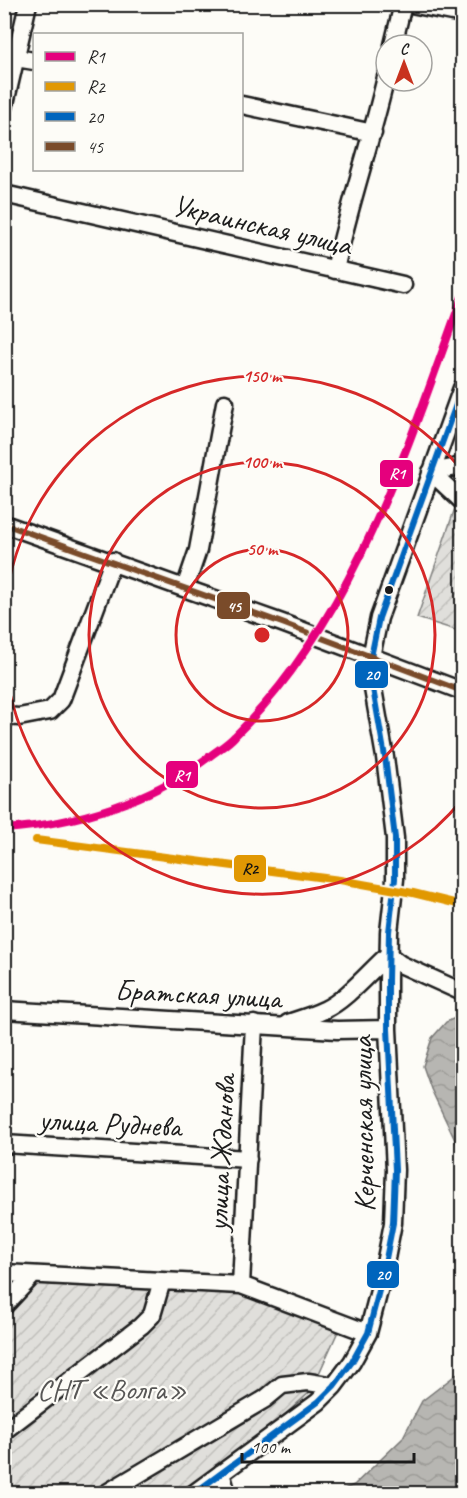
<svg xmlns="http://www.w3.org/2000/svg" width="467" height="1498" font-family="Caveat,sans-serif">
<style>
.garden{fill:url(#garden-furrows);stroke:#7e7e7c;stroke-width:1.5}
.water{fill:url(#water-waves);stroke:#797876;stroke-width:1.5}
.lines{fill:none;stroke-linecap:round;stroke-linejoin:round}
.minor-casing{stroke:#1c1c1c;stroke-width:21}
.minor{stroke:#fdfcf7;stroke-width:16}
.bus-1-casing{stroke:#fdfcf7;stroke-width:10}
.bus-2-casing{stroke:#fdfcf7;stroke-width:10}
.bus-1{stroke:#0065bd;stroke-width:6}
.bus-2{stroke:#7a4b2a;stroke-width:6}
.rail-1-casing{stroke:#fdfcf7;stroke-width:12}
.rail-2-casing{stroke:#fdfcf7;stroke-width:12}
.rail-1{stroke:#e5007d;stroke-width:8}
.rail-2{stroke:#e19803;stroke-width:8}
.ring{fill:none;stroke:#d62828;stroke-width:3}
.bus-dot{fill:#1c1c1c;stroke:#fdfcf7;stroke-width:2}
.labels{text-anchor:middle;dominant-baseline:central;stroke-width:4.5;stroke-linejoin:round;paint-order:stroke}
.street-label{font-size:30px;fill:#1c1c1c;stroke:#fdfcf7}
.park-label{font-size:30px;fill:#575655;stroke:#fdfcf7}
.centre{fill:#d62828;stroke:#fdfcf7;stroke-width:3}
.ring-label{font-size:18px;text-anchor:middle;font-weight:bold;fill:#d62828;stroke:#fdfcf7;stroke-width:4.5;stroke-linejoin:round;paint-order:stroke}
.line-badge{stroke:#fdfcf7;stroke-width:2}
.badge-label{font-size:16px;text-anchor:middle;font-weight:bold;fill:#fff}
.pale-badge-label{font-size:16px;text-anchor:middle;font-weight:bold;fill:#111}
</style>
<defs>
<pattern id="garden-furrows" width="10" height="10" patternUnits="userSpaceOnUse" patternTransform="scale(1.5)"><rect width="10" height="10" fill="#e0dfdb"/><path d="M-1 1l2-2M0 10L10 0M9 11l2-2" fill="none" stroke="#c0bfbb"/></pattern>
<pattern id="water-waves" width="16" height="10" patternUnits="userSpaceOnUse" patternTransform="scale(1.5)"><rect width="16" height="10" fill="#b7b6b2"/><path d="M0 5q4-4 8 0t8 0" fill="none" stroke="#9d9c98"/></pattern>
</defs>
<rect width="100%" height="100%" fill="#fdfcf7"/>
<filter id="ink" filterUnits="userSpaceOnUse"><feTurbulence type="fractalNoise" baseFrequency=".0167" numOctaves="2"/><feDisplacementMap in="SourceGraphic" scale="12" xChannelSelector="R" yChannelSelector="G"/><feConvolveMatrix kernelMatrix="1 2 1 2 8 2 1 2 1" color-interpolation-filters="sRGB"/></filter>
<g filter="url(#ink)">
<!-- garden -->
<path class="garden" d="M462,488V632L417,618Z
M4,1279L240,1292L340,1327L311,1391L250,1446L215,1470L222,1493H5Z"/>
<!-- water -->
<path class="water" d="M462,1015V1155L431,1089L423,1066L432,1038L446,1022Z
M462,1370V1493H339V1491L354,1485L402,1439L422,1401Z"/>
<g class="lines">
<defs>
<path id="minor" d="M411,4L462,14
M393,45L403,4
M4,56L34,61
M242,105L373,133
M4,108L28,4
M4,194L403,285
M335,270C349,205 371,142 386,77
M431,472L462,501
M431,472L462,466
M4,524L282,623L462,691
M185,588L198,550L225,403
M4,716L19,717L50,711L61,700L113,561
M4,1010L337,1030L388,1029
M288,1023C300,1019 312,1016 324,1010C346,1000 369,972 388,955L400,964L462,992
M4,1144L248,1159
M4,1273L241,1285L368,1333
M241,1285L254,1024
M4,1306L33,1275
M4,1431L141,1326L152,1315L162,1281
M221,1473L227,1494
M105,1494L265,1399L282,1385L308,1382L334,1386
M193,1494L318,1402L334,1386L352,1362L368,1333L382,1279L393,1223L395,1170L388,1029V980L389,932L395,879V838L385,757L372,683L371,657L379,618L462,388"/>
</defs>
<!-- minor casing -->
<use href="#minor" class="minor-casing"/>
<!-- minor -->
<use href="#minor" class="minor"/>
<defs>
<path id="bus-1" d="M193,1494L318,1402L334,1386L352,1362L368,1333L382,1279L393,1223L395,1170L388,1029V980L389,932L395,879V838L385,757L372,683L371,657L379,618L462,388"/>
<path id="bus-2" d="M4,524L282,623L462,691"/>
</defs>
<!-- bus-1 casing -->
<use href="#bus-1" class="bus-1-casing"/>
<!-- bus-2 casing -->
<use href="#bus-2" class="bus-2-casing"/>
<!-- bus-1 -->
<use href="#bus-1" class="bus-1"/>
<!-- bus-2 -->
<use href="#bus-2" class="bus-2"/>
<defs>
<path id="rail-1" d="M4,829C78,824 151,801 210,756C219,749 228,744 235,736C354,620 406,450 462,297"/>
<path id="rail-2" d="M36,840L340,880L413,893L462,905"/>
</defs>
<!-- rail-1 casing -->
<use href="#rail-1" class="rail-1-casing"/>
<!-- rail-2 casing -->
<use href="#rail-2" class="rail-2-casing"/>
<!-- rail-1 -->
<use href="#rail-1" class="rail-1"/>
<!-- rail-2 -->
<use href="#rail-2" class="rail-2"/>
</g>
</g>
<!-- distance rings -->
<g class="ring">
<circle cx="262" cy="635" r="86"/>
<circle cx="262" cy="635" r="173"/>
<path d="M462 800A259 259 0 0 1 5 664M5 606A259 259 0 0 1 462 470"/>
</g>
<!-- markers -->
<circle class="bus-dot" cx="389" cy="590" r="5"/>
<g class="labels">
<!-- street labels -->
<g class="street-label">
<text transform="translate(262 225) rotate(13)">Украинская улица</text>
<text transform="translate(198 994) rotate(3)">Братская улица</text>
<text transform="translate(110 1123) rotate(3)">улица Руднева</text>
<text transform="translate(363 1124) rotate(-91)">Керченская улица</text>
<text transform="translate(221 1153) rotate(-87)">улица Жданова</text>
</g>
<!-- park labels -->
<g class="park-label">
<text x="112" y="1389">СНТ «Волга»</text>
</g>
</g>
<circle cx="262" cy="635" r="9" class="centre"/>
<g class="ring-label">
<text x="262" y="382">150 m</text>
<text x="262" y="468">100 m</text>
<text x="262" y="555">50 m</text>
</g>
<g class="line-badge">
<rect x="379" y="459" width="35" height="29" rx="6" fill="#e5007d"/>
<rect x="216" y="591" width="35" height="29" rx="6" fill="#7a4b2a"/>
<rect x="354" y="660" width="35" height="29" rx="6" fill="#0065bd"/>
<rect x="165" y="760" width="34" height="29" rx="6" fill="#e5007d"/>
<rect x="233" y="854" width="34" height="29" rx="6" fill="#e19803"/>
<rect x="366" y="1260" width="34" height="29" rx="6" fill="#0065bd"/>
</g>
<g class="badge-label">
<text x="397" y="479">R1</text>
<text x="234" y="612">45</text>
<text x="372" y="680">20</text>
<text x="182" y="781">R1</text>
<text x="383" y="1280">20</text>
</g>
<g class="pale-badge-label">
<text x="250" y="874">R2</text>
</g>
<!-- margin -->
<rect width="467" height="1498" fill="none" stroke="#fdfcf7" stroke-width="24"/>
<rect x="12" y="12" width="443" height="1474" fill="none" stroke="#1c1c1c" stroke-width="2" filter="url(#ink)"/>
<!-- legend -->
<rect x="33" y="33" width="210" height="138" fill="#fdfcf7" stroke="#a3a29f" stroke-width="1.5"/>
<rect x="45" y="52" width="30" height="9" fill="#e5007d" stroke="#a3a29f" stroke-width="1.5"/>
<text x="87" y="63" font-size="18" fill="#1c1c1c">R1</text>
<rect x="45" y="82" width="30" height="9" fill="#e19803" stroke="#a3a29f" stroke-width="1.5"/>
<text x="87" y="93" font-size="18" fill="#1c1c1c">R2</text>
<rect x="45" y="112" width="30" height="9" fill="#0065bd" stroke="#a3a29f" stroke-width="1.5"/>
<text x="87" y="123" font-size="18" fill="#1c1c1c">20</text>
<rect x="45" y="142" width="30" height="9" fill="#7a4b2a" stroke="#a3a29f" stroke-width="1.5"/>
<text x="87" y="153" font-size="18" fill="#1c1c1c">45</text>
<!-- north arrow -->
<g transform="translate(404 63)"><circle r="28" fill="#fdfcf7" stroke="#a3a29f" stroke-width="1.5"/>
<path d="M0-4.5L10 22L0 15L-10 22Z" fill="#c8321e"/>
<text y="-9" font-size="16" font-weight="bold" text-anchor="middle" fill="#1c1c1c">С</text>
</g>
<!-- scale -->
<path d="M242 1453v9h172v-9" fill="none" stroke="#1c1c1c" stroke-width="3"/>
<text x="251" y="1453" font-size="18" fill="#1c1c1c" stroke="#fdfcf7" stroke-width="4.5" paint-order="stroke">100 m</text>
</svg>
